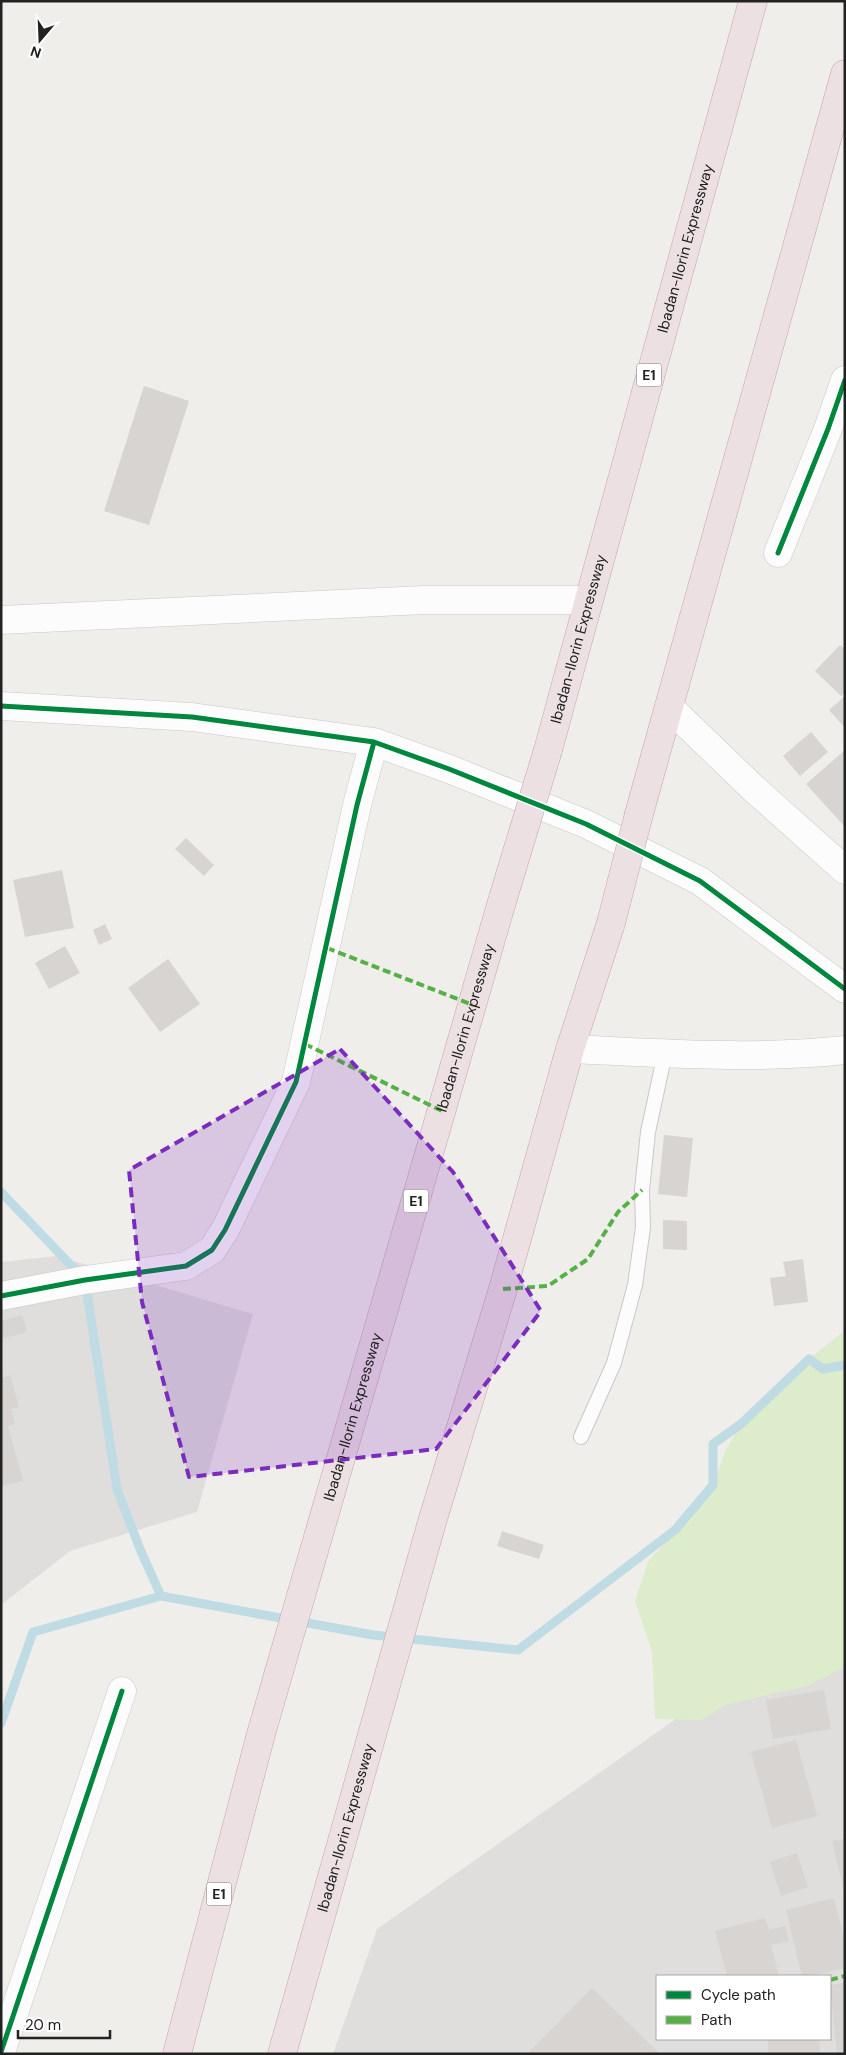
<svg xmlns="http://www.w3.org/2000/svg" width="846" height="2055" font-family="'DM Sans',sans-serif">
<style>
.residential{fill:#dfdedc;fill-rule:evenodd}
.grass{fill:#ddeccb}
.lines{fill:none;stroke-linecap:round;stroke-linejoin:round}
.stream{stroke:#bfdbe3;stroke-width:9}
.building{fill:#d7d4d2}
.service-casing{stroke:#c9c8c7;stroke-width:16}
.minor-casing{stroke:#c9c8c7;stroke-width:29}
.motorway-casing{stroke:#c5a2ac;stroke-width:29}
.service{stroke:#fdfcfc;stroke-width:14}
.minor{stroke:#fdfcfc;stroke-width:28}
.motorway{stroke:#ece0e2;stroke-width:28}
.motorway-bridge-casing{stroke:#c5a2ac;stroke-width:29;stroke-linecap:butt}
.motorway-bridge{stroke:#ece0e2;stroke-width:28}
.quiet{stroke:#55b145;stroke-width:4;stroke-dasharray:8 4;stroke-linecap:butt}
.cycleway-casing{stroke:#fff;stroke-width:8}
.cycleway{stroke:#00873e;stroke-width:5}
.marked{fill:#7b2cbf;fill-opacity:0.2;stroke:#7b2cbf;stroke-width:4;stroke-dasharray:10 6;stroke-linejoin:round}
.labels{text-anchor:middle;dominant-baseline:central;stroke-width:4;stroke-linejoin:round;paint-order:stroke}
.shield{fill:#fff;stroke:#646464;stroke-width:1}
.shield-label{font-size:14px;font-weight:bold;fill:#222}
.street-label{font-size:15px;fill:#222;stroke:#fff}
</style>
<rect width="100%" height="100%" fill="#f0eeeb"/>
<!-- residential -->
<path class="residential" d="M57,1256L253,1314L197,1512L70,1551L1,1605V1262Z
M845,1633V2054H333L377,1929L767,1655ZM657,1976H830V2039H657Z"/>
<!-- grass -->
<path class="grass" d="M845,1330V1667L807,1686L725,1705L702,1720L655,1719L652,1652L635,1601L648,1562L713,1485L725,1451L741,1424L809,1359Z"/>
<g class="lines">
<!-- stream -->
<path class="stream" d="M1,1192L85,1280L117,1489L140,1549L161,1596
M1,1723L33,1632L161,1596L373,1635L518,1650L675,1530L713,1485V1444L741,1424L809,1359L823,1369L845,1365"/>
</g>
<!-- building -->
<path class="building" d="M144,386L189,401L149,525L104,511Z
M840,645L845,649V693L841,696L815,671Z
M845,696V728L829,710Z
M811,732L828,752L800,776L783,756Z
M845,750V827L806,784Z
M186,838L214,865L204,876L175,849Z
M62,870L74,928L25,937L13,880Z
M105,924L112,939L99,945L93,930Z
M65,946L80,973L49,989L35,963Z
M168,959L200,1004L160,1032L128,988Z
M664,1135L693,1138L687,1197L658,1194Z
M663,1220L687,1221V1250L663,1249Z
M803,1259L808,1302L774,1306L770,1278L786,1276L783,1262Z
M22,1315L27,1332L1,1339V1321Z
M10,1375L19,1407L11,1409L15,1424L8,1426L23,1481L1,1486V1378Z
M502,1531L544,1545L539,1559L497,1546Z
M824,1690L831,1729L773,1739L766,1700Z
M796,1740L817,1816L772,1828L751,1752Z
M845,1839V1891H844L832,1841Z
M797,1853L808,1887L781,1896L770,1862Z
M834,1898L845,1941V1968L810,1976H802L786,1910Z
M765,1918L769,1930L785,1926L789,1941L771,1945L779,1976H727L715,1931Z
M845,1983V2054H837L830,1985Z
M592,1988L660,2054H527Z
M768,2039H819L820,2054H768Z"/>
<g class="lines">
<defs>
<path id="service" d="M581,1437L614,1363L635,1285L643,1227L642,1190L648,1132L665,1053"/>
<path id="minor" d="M778,553L828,429L845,380
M1,620L424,600H588
M1,706L192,717L374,742L449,769L586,824L700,881L845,989
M669,707L753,788L845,870
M570,1049C661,1053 754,1060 845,1050
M1,1296L85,1280L186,1266L212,1250L225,1230L296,1082L357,805L374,742
M1,2052L122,1691"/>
<g id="motorway">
<path id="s1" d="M548,750L753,1"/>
<path d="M639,814L845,74"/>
<path id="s2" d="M177,2054L261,1734L503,898"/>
<path id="s3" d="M282,2054L432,1522L503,1289L570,1049L611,923"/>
</g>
</defs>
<!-- service casing -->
<use href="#service" class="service-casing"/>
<!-- minor casing -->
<use href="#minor" class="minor-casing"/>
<!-- motorway casing -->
<use href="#motorway" class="motorway-casing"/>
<!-- service -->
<use href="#service" class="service"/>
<!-- minor -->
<use href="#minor" class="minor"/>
<!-- motorway -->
<use href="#motorway" class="motorway"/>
<defs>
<path id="motorway-bridge" d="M503,898L548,750
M611,923L639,814"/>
</defs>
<!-- motorway-bridge casing -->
<use href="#motorway-bridge" class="motorway-bridge-casing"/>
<!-- motorway-bridge -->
<use href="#motorway-bridge" class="motorway-bridge"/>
<!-- quiet -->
<path class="quiet" d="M327,948L473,1005
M305,1044L442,1111
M503,1289L548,1286L588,1259L618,1212L642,1190
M830,1980L845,1976"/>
<defs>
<path id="cycleway" d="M778,553L828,429L845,380
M1,706L192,717L374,742L449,769L586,824L700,881L845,989
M1,1296L85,1280L186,1266L212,1250L225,1230L296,1082L357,805L374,742
M1,2052L122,1691"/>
</defs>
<!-- cycleway casing -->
<use href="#cycleway" class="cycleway-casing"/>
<!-- cycleway -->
<use href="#cycleway" class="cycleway"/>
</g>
<!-- marked area -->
<path class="marked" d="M340,1049L453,1172L541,1311L436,1449L189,1477L142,1302L129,1170Z"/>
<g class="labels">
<!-- shield labels -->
<g class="shield">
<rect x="636.5" y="363.5" width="25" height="23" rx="4"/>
<rect x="403.5" y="1189.5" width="25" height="23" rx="4"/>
<rect x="206.5" y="1882.5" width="25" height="23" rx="4"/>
</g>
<g class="shield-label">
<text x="649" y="375">E1</text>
<text x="416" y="1201">E1</text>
<text x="219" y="1894">E1</text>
</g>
<!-- street labels -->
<g class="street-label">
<text stroke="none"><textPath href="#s1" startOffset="520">Ibadan-Ilorin Expressway</textPath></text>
<text stroke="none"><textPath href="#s1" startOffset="115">Ibadan-Ilorin Expressway</textPath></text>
<text stroke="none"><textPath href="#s2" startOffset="1066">Ibadan-Ilorin Expressway</textPath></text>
<text stroke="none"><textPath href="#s2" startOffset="661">Ibadan-Ilorin Expressway</textPath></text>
<text stroke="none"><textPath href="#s3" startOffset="235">Ibadan-Ilorin Expressway</textPath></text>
</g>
</g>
<!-- border -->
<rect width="846" height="2055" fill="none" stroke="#222222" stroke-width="5"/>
<!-- legend -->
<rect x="656" y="1975" width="175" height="65" fill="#ffffff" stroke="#a7a7a7"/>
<rect x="666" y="1991" width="25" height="8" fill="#00873e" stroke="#a7a7a7"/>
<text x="701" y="2000" font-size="15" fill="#222222">Cycle path</text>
<rect x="666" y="2016" width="25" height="8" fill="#55b145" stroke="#a7a7a7"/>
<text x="701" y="2025" font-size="15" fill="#222222">Path</text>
<!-- north arrow -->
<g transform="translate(40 40) rotate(199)" stroke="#ffffff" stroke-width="4" paint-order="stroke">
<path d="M0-4L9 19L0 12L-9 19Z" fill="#222222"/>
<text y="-8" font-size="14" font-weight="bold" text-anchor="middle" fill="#222222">N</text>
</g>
<!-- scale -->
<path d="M18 2030v8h92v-8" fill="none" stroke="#222222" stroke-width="2.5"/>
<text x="25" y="2030" font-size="15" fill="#222222" stroke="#ffffff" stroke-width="4" paint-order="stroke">20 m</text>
</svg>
